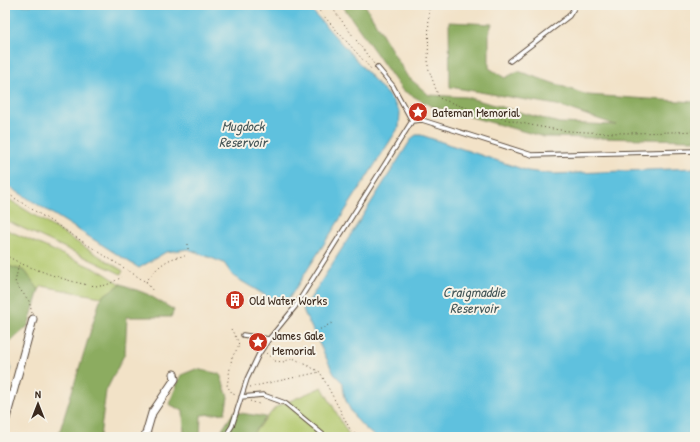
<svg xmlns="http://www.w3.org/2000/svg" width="700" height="442" font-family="'Patrick Hand',sans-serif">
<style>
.green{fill:#b1c86c;stroke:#767945}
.forest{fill:#8cac60;stroke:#646b3f}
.water{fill:#5fc1de;stroke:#4d767e}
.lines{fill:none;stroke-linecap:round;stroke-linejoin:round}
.lane-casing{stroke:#564637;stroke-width:5.5}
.street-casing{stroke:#564637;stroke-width:9}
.path{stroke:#564637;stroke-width:1;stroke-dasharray:1 3;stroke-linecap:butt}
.lane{stroke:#fff;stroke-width:3.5}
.street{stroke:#fff;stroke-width:7}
.labels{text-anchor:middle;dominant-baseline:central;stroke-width:4;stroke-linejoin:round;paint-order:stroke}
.poi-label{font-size:13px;fill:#3b2a1e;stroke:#f7f3e8;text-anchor:start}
.water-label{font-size:14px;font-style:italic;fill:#465758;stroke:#f7f3e8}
</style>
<rect width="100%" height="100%" fill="#f7f3e8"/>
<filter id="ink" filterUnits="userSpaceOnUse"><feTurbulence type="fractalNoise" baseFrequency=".025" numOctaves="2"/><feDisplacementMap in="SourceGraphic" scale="8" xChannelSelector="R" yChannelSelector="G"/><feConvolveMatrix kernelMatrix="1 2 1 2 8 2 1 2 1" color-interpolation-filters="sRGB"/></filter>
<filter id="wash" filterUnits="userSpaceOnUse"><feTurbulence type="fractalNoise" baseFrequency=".012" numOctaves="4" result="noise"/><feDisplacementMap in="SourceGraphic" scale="16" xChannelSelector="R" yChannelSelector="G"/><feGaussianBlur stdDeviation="0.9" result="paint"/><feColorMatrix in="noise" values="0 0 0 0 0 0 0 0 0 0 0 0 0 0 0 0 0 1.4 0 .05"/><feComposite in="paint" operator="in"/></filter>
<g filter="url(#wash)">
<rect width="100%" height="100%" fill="#f2e2c7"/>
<!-- green -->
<path class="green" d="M5,197L123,271L121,274L5,220Z
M5,229L102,272L121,284L101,297L42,286L39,290L25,271L5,265Z
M322,387L350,437H250L276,407Z"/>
<!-- forest -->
<path class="forest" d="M342,5H365L407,76L429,95L466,97L559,123L616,125L557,105L450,87L449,22L492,24L489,32V68L505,78L518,71L587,95L695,102V140L544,137L431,106L402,90Z
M5,265L25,271L39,290L28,326L7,345L5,344Z
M121,284L147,294L174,310L171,317H127L125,353L106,391L100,437H58L101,297Z
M196,369L220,374L228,397L225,413L201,415L200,437H184L183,411L169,404L181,375Z
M234,412L266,417L250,437H217Z"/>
<!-- water -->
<path class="water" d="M5,5H307L393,101L400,113L399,127L288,300L283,302L273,300L233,276L224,263L188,249L166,252L139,268L5,184Z
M416,135H421L528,171L553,174L695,168V437H376C358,425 343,405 343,383L334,374L303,310L412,138Z
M5,351L8,353L11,370L5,386Z"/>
</g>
<g filter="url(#ink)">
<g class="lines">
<defs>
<path id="lane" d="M510,61L569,16L576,5
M377,67L393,86L412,121
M243,335L269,339
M241,397L263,395L285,403L326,437
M225,437L232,426L247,379L259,354L269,339L295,307L412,121L422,120L532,155L695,151"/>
<path id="street" d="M5,422L33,319
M145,437L152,413L175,379L174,374"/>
</defs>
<!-- lane casing -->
<use href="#lane" class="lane-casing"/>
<!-- street casing -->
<use href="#street" class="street-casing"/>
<!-- path -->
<path class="path" d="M314,5L372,70
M330,5L374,64
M429,5L428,67L439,98C477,113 529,127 569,131C611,134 653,133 695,131
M5,192L146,282L153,291
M188,249V242
M5,255L18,262
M146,282C156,268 167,257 185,256
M32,313L29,301L15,283L19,263C41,271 75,285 99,286C108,286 114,281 122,277
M231,329L238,341L239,346L232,357L227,386L233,394L236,395
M313,333L332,323
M266,353L275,361L283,362L293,358L320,372L351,431L359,437
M250,387L320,372
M250,401L259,404"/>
<!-- lane -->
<use href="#lane" class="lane"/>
<!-- street -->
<use href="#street" class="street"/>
</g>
</g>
<!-- icons -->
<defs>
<symbol id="sight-disc" viewBox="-11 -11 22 22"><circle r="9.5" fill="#c8321e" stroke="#f7f3e8"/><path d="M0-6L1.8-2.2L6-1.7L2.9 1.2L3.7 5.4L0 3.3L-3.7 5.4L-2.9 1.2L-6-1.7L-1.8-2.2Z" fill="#fff"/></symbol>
<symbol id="building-disc" viewBox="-11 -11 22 22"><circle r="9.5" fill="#c8321e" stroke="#f7f3e8"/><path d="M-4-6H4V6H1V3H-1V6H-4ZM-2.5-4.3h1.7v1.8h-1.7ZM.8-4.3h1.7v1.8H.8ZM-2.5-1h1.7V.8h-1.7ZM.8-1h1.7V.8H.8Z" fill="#fff"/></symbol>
</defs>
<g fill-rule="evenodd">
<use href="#sight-disc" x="407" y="101" width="22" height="22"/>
<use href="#building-disc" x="224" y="289" width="22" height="22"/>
<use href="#sight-disc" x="247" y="331" width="22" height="22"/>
</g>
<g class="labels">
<!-- poi labels -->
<g class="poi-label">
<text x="432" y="112">Bateman Memorial</text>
<text x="249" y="300">Old Water Works</text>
<text x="272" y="335">James Gale<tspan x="272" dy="15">Memorial</tspan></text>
</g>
<!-- water labels -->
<g class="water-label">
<text x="243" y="125">Mugdock<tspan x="243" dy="16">Reservoir</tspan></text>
<text x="474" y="291">Craigmaddie<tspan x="474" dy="16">Reservoir</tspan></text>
</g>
</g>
<!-- margin -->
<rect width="700" height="442" fill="none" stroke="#f7f3e8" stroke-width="20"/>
<!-- north arrow -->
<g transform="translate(38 404)" stroke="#f7f3e8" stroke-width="3" paint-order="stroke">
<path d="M0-3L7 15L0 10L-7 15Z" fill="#3b2a1e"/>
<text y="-6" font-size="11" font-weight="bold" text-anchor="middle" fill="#3b2a1e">N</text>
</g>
</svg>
